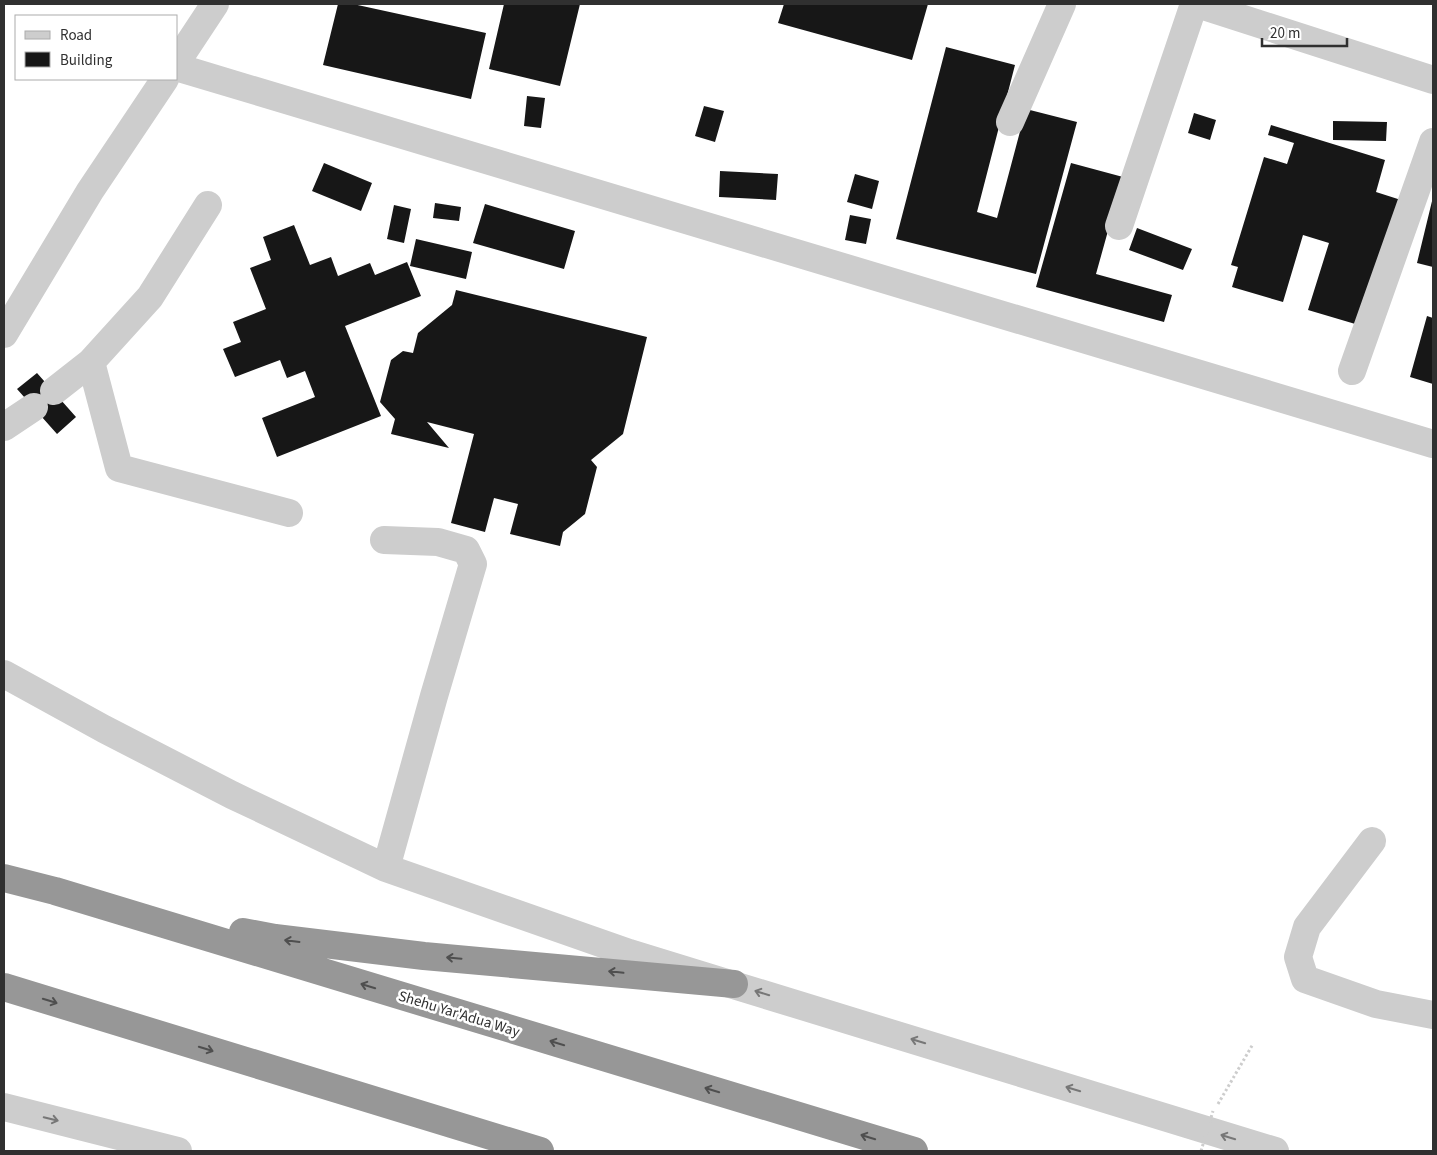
<svg xmlns="http://www.w3.org/2000/svg" width="1437" height="1155" font-family="'Source Sans 3',sans-serif">
<style>
.building{fill:#171717}
.lines{fill:none;stroke-linecap:round;stroke-linejoin:round}
.path{stroke:#cdcdcd;stroke-width:3;stroke-dasharray:2.5 2.5;stroke-linecap:butt}
.minor{stroke:#cdcdcd;stroke-width:28}
.highway{stroke:#979797;stroke-width:28}
.path-bridge{stroke:#cdcdcd;stroke-width:3;stroke-dasharray:2.5 2.5;stroke-linecap:butt}
.oneway{stroke:#4f4f4f}
.oneway2{stroke:#777}
.labels{text-anchor:middle;dominant-baseline:central;stroke-width:5;stroke-linejoin:round;paint-order:stroke}
.street-label{font-size:15px;fill:#303030;stroke:#fff}
</style>
<rect width="100%" height="100%" fill="#fff"/>
<!-- building -->
<path class="building" d="M338,4H353L486,33L471,99L323,65Z
M504,4H580L560,86L489,69Z
M784,4H928L912,60L778,23Z
M946,47L1015,65L977,212L997,218L1026,109L1077,122L1036,274L896,239Z
M527,96L545,98L541,128L524,126Z
M704,106L724,111L715,142L695,136Z
M1194,113L1216,120L1210,140L1188,133Z
M1333,121L1387,122L1386,141L1333,140Z
M1271,125L1385,160L1376,192L1401,200L1362,326L1308,310L1329,243L1303,235L1283,302L1232,287L1238,267L1231,265L1264,157L1287,164L1294,143L1268,135Z
M324,163L372,183L361,211L312,191Z
M1071,163L1123,177L1096,274L1172,295L1164,322L1036,287Z
M720,171L778,174L776,200L719,197Z
M855,174L879,181L872,209L847,202Z
M1433,197V267L1417,263Z
M435,203L461,207L459,221L433,218Z
M485,204L575,231L564,269L473,243Z
M394,205L411,209L404,243L387,239Z
M850,215L871,219L866,244L845,240Z
M294,225L310,265L331,257L338,276L370,263L375,275L407,262L421,296L345,326L381,416L277,457L262,418L315,397L305,371L287,378L280,360L235,377L223,349L241,342L233,322L266,309L250,268L271,260L263,237Z
M1137,228L1192,249L1183,270L1129,250Z
M416,239L472,252L466,279L410,266Z
M456,290L647,337L623,434L591,460L597,467L585,514L563,532L560,546L510,534L518,504L494,498L485,532L451,523L474,434L427,422L449,448L391,434L395,419L380,402L391,360L403,351L413,353L418,333L452,305Z
M1427,316L1433,318V384L1410,377Z
M37,373L76,417L57,434L17,389Z"/>
<g class="lines">
<!-- path -->
<path class="path" d="M1218,1104L1253,1044"/>
<!-- minor -->
<path class="minor" d="M1197,4L1433,80
M176,63L215,4
M176,67L1433,444
M1010,122L1062,4
M1119,226L1194,4
M4,334L90,191L165,79
M91,362L119,468L289,513
M1352,371L1433,142
M54,391L91,362L150,297L208,205
M4,427L34,407
M384,540L438,542L466,550L473,564L434,696L386,868
M4,674L104,729L232,795L386,868L629,953L1275,1151
M1372,841L1307,927L1298,957L1305,979L1376,1004L1433,1015
M4,1107L178,1151"/>
<!-- highway -->
<path class="highway" d="M4,878L55,891L914,1151
M243,932L275,938L424,956L734,984
M4,987L540,1151"/>
<!-- path-bridge -->
<path class="path-bridge" d="M1201,1151L1213,1111"/>
</g>
<!-- one-way arrows -->
<defs><path id="oneway-shaft" d="M-6 0H5M1.5-3L5.5 0L1.5 3" fill="none" stroke-width="1.6" stroke-linecap="round" stroke-linejoin="round" transform="scale(1.25)"/></defs>
<g class="oneway">
<use href="#oneway-shaft" transform="translate(292 941) rotate(-173)"/>
<use href="#oneway-shaft" transform="translate(454 958) rotate(-175)"/>
<use href="#oneway-shaft" transform="translate(616 972) rotate(-174)"/>
<use href="#oneway-shaft" transform="translate(368 986) rotate(-163)"/>
<use href="#oneway-shaft" transform="translate(50 1001) rotate(17)"/>
<use href="#oneway-shaft" transform="translate(557 1043) rotate(-163)"/>
<use href="#oneway-shaft" transform="translate(206 1049) rotate(17)"/>
<use href="#oneway-shaft" transform="translate(712 1090) rotate(-163)"/>
<use href="#oneway-shaft" transform="translate(868 1137) rotate(-163)"/>
</g>
<g class="oneway2">
<use href="#oneway-shaft" transform="translate(762 993) rotate(-163)"/>
<use href="#oneway-shaft" transform="translate(918 1041) rotate(-163)"/>
<use href="#oneway-shaft" transform="translate(1073 1089) rotate(-163)"/>
<use href="#oneway-shaft" transform="translate(51 1119) rotate(14)"/>
<use href="#oneway-shaft" transform="translate(1228 1137) rotate(-163)"/>
</g>
<g class="labels">
<!-- street labels -->
<g class="street-label">
<text transform="translate(459 1014) rotate(17)">Shehu Yar'Adua Way</text>
</g>
</g>
<!-- border -->
<rect width="1437" height="1155" fill="none" stroke="#303030" stroke-width="10"/>
<!-- legend -->
<rect x="15" y="15" width="162" height="65" fill="#ffffff" stroke="#acacac"/>
<rect x="25" y="31" width="25" height="8" fill="#cdcdcd" stroke="#acacac"/>
<text x="60" y="40" font-size="15" fill="#303030">Road</text>
<rect x="25" y="52" width="25" height="15" fill="#171717" stroke="#acacac"/>
<text x="60" y="65" font-size="15" fill="#303030">Building</text>
<!-- scale -->
<path d="M1262 38v8h85v-8" fill="none" stroke="#303030" stroke-width="2.5"/>
<text x="1270" y="38" font-size="15" fill="#303030" stroke="#ffffff" stroke-width="4" paint-order="stroke">20 m</text>
</svg>
